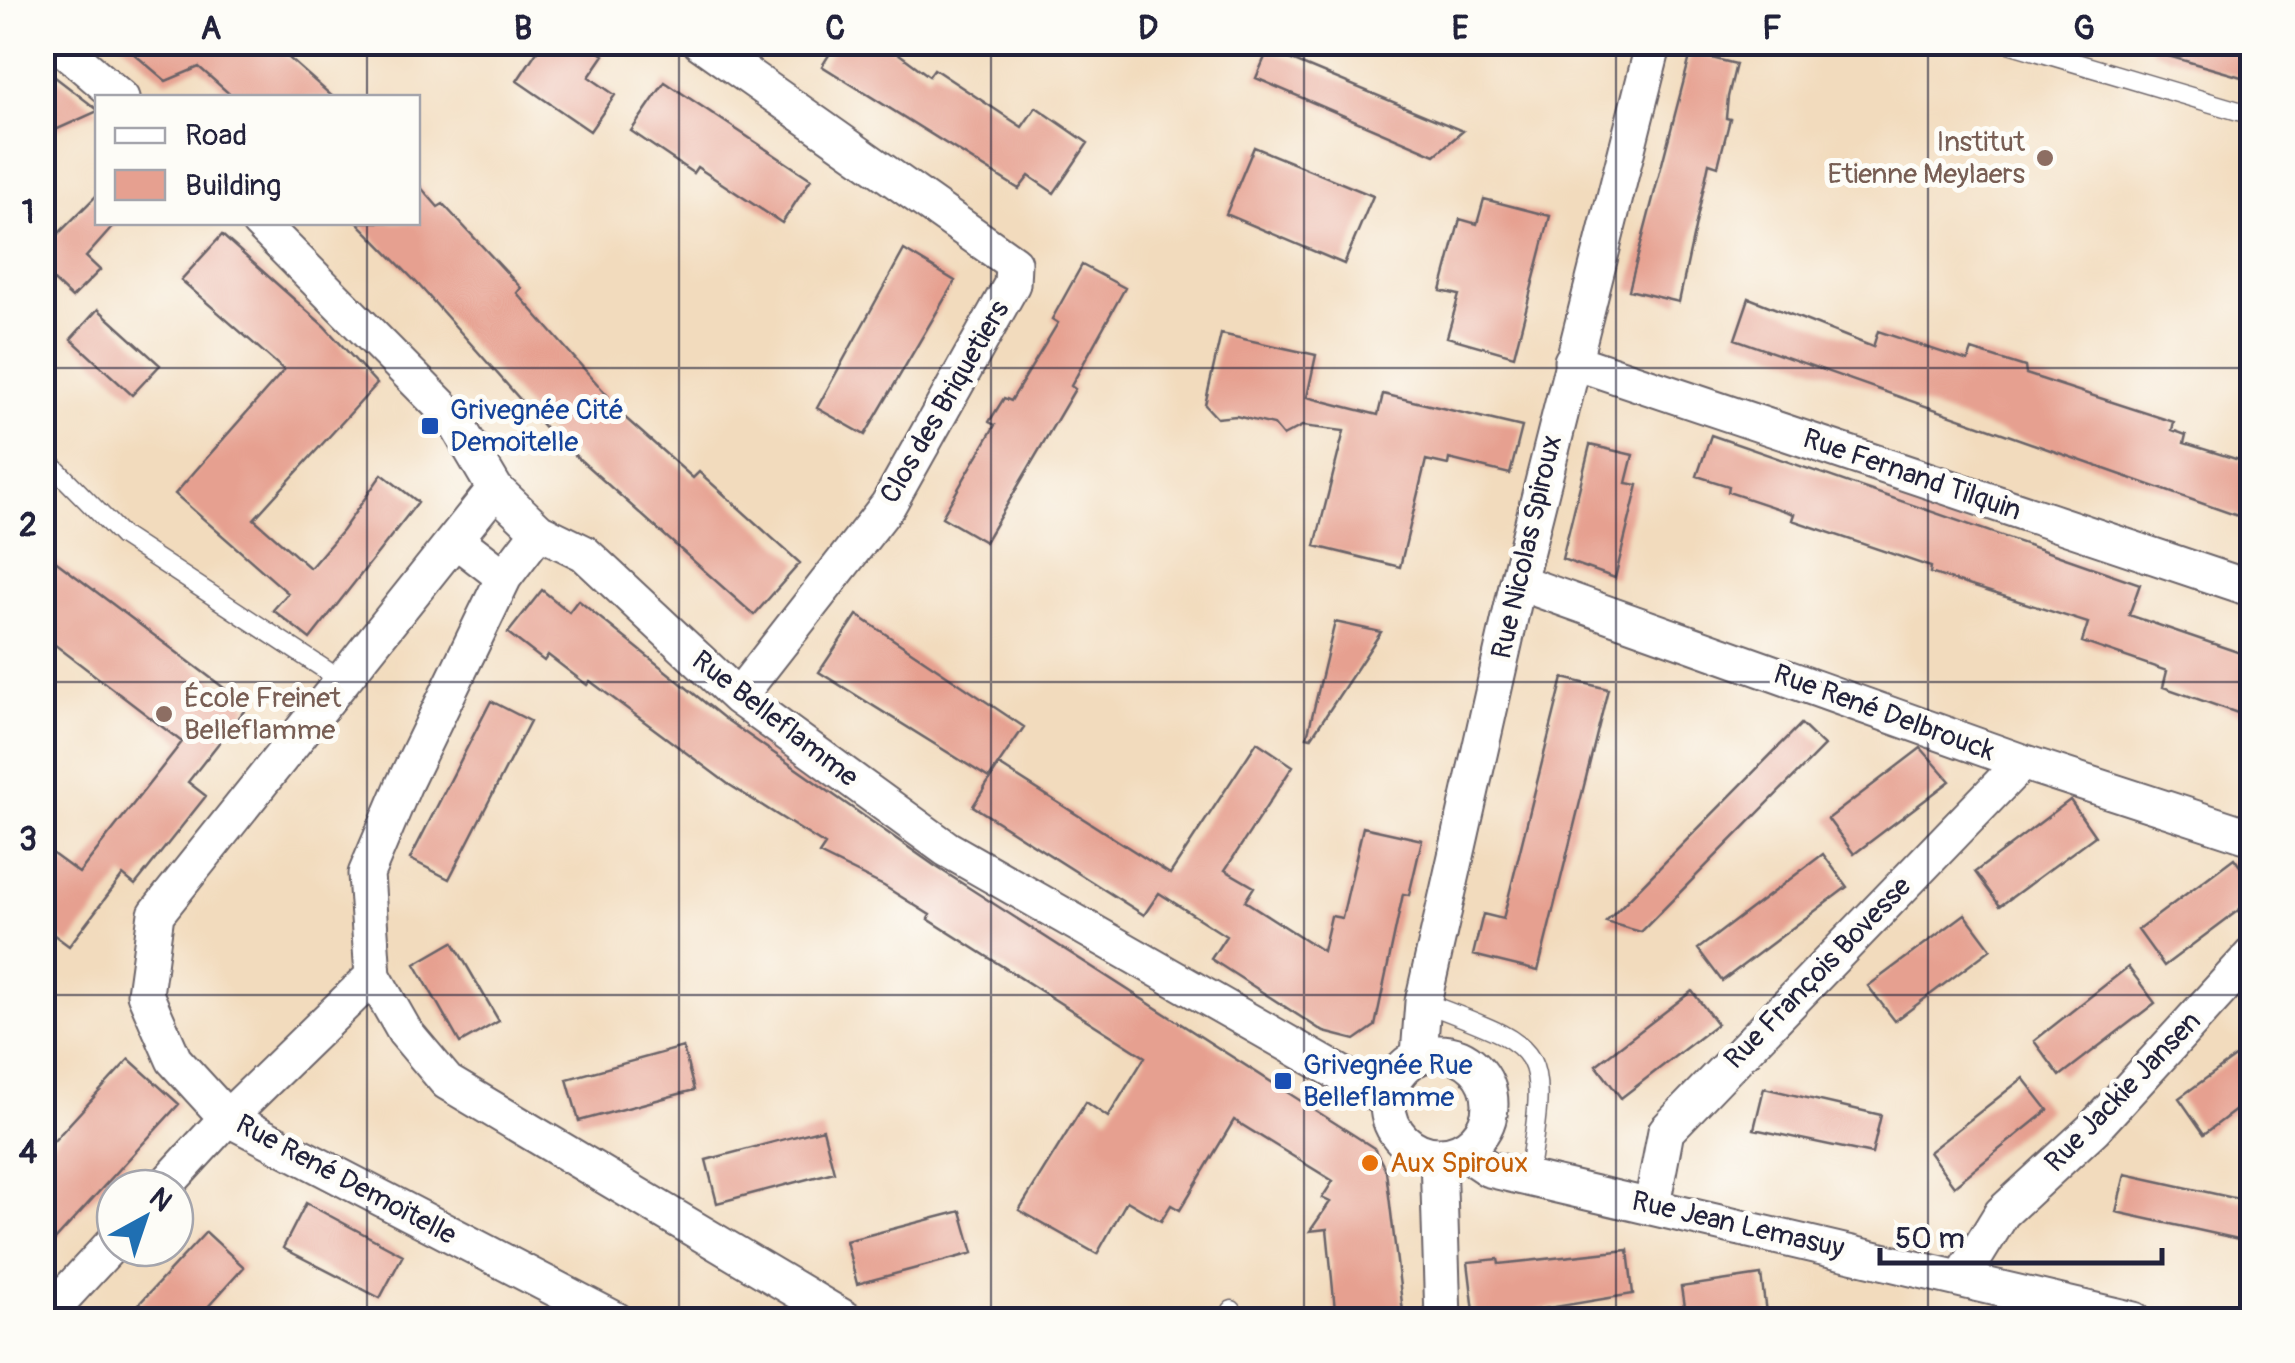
<svg xmlns="http://www.w3.org/2000/svg" width="2295" height="1363" font-family="Pangolin,sans-serif">
<style>
.building{fill:#e6a090}
.lines{fill:none;stroke-linecap:round;stroke-linejoin:round}
.service-casing{stroke:#6b6368;stroke-width:21}
.minor-casing{stroke:#6b6368;stroke-width:39}
.service{stroke:#fff;stroke-width:18}
.minor{stroke:#fff;stroke-width:35}
.grid{fill:none;stroke:#22223b;stroke-width:2.5;stroke-opacity:0.55}
.education-dot{fill:#8d6e63;stroke:#fdfcf7;stroke-width:4}
.transit-dot{fill:#1a4fb4;stroke:#fdfcf7;stroke-width:4}
.food-dot{fill:#e8710a;stroke:#fdfcf7;stroke-width:4}
.labels{text-anchor:middle;dominant-baseline:central;stroke-width:10;stroke-linejoin:round;paint-order:stroke}
.education-label{font-size:28px;fill:#785e54;stroke:#fdfcf7;text-anchor:end}
.street-label{font-size:28px;fill:#22223b;stroke:#fdfcf7}
.transit-label{font-size:28px;fill:#164399;stroke:#fdfcf7;text-anchor:start}
.food-label{font-size:28px;fill:#c56008;stroke:#fdfcf7;text-anchor:start}
.neatline{fill:none;stroke:#22223b;stroke-width:4}
.grid-label{font-size:32px;text-anchor:middle;font-weight:bold;fill:#22223b}
</style>
<rect width="100%" height="100%" fill="#fdfcf7"/>
<filter id="ink" filterUnits="userSpaceOnUse"><feTurbulence type="fractalNoise" baseFrequency=".01" numOctaves="2"/><feDisplacementMap in="SourceGraphic" scale="20" xChannelSelector="R" yChannelSelector="G"/><feConvolveMatrix kernelMatrix="1 2 1 2 8 2 1 2 1" color-interpolation-filters="sRGB"/></filter>
<filter id="wash" filterUnits="userSpaceOnUse"><feTurbulence type="fractalNoise" baseFrequency=".0048" numOctaves="4" result="noise"/><feDisplacementMap in="SourceGraphic" scale="40" xChannelSelector="R" yChannelSelector="G"/><feGaussianBlur stdDeviation="2.25" result="paint"/><feColorMatrix in="noise" values="0 0 0 0 0 0 0 0 0 0 0 0 0 0 0 0 0 1.4 0 .05"/><feComposite in="paint" operator="in"/></filter>
<g filter="url(#wash)">
<rect width="100%" height="100%" fill="#f2dbbd"/>
<g id="blocks">
<!-- building -->
<path class="building" d="M120,42H271L334,98H234L199,67L166,81Z
M543,42H585L604,55L589,77L615,95L590,131L517,81Z
M837,42H883L929,76L934,69L1022,127L1036,107L1088,143L1054,193L1029,176L1019,189L822,66Z
M2152,42H2252V80L2151,51Z
M1268,50L1463,131L1435,155L1256,78Z
M1691,53L1736,64L1728,97L1726,118L1730,119L1718,166L1709,163L1679,302L1629,290Z
M42,67L98,110V111L42,136Z
M665,82L811,179L782,223L697,167L693,173L631,131Z
M1254,147L1373,196L1344,264L1226,214Z
M418,184L438,207L443,204L521,288L517,293L608,396L604,399L693,478L699,472L800,563L754,615L549,432L417,283L357,222H418Z
M98,194V222H117L86,257L100,270L72,298L42,270V250Z
M1484,199L1550,216L1514,356L1447,337L1459,295L1441,291L1460,219L1477,224Z
M222,235L324,326L377,384L254,519L310,568L342,531L382,474L418,502L310,639L273,610L288,593L175,494L284,370L181,280Z
M904,250L955,281L865,435L817,408Z
M1082,265L1125,288L1071,386L1075,389L985,542L942,517L995,425L989,422L1004,398L1011,401L1058,323L1052,319Z
M1749,298L1873,347L1878,331L1968,361L1972,350L2025,367L2026,374L2174,422L2172,430L2186,435L2184,443L2252,464V521L1735,339Z
M98,309L160,365L132,395L71,339Z
M1221,334L1316,355L1307,397L1378,415L1383,394L1522,427L1510,474L1449,459L1448,465L1426,460L1400,567L1315,546L1344,431L1302,426L1283,436L1274,425L1236,416L1217,418L1205,405Z
M1711,435L2140,584L2129,615L2252,657V718L2163,687L2167,671L2082,642L2088,623L1930,573L1931,567L1792,520L1794,514L1728,492L1729,486L1697,476Z
M1590,445L1633,455L1626,483L1638,485L1615,578L1562,559Z
M42,551L248,706L188,782L206,796L135,885L123,875L69,946L42,926V846L79,873L182,742L42,635Z
M542,590L569,612L578,600L724,718L935,866L1374,1148L1386,1171L1404,1320H1336L1327,1229L1310,1231L1330,1202L1322,1198L1333,1181L1234,1120L1180,1210L1171,1205L1161,1221L1127,1201L1097,1254L1019,1210L1086,1102L1108,1117L1145,1057L928,919L930,915L884,886L819,854L825,845L728,784L590,681L587,685L548,655L544,661L508,633Z
M857,615L1024,727L989,778L819,672Z
M1335,622L1381,632L1311,738L1307,737Z
M1563,678L1608,689L1538,971L1473,955L1483,914L1503,919Z
M491,701L530,721L449,879L410,859Z
M1801,724L1824,746L1641,932L1606,922Z
M1257,742L1293,766L1225,870L1254,887L1245,901L1323,951L1331,916L1342,918L1363,827L1422,840L1409,895L1403,894L1375,1026L1355,1040L1324,1032L1211,959L1226,936L1159,893L1144,915L973,806L999,765L1170,874Z
M1921,748L1950,781L1854,854L1828,819Z
M2070,800L2095,836L2000,906L1975,872Z
M1823,854L1847,887L1722,981L1698,949Z
M2234,858L2252,883V900L2164,966L2138,930Z
M1965,914L1991,949L1895,1021L1868,986Z
M453,942L499,1021L460,1043L415,964Z
M2128,967L2155,1003L2060,1076L2034,1041Z
M1692,991L1717,1024L1621,1098L1596,1065Z
M2252,1045V1098L2204,1134L2179,1098Z
M683,1047L694,1090L579,1121L567,1079Z
M129,1059L179,1104L42,1254V1154Z
M2023,1078L2048,1110L1954,1186L1929,1152Z
M1764,1088L1881,1115L1872,1154L1754,1129Z
M823,1129L834,1172L717,1203L706,1160Z
M2125,1174L2252,1202V1242L2116,1212Z
M306,1203L403,1255L380,1298L283,1248Z
M961,1211L973,1253L857,1284L846,1241Z
M206,1232L244,1267L196,1320H124Z
M1628,1250L1633,1294L1519,1313L1520,1320H1475L1468,1262L1498,1259L1499,1264Z
M1761,1275L1767,1320H1686L1681,1287Z"/>
</g>
</g>
<g filter="url(#ink)">
<use href="#blocks" fill-opacity="0" stroke="#6b6368" stroke-width="2.5"/>
<g class="lines">
<defs>
<path id="service" d="M2005,42L2252,115
M42,455L122,536L341,680
M1423,1002C1545,1049 1549,1043 1528,1176
M1232,1310L1234,1320"/>
<path id="minor" d="M56,42L121,98
M700,42L1013,263L1012,284L888,505L738,697
M259,222L453,418L495,489L539,531L584,553L738,697L947,849L1387,1100
M1572,361L2252,589
M495,489L156,914L145,994L174,1060L227,1118L616,1320
M539,531L504,577L404,784L366,874L373,976L405,1032L447,1082L847,1320
M456,540L504,577
M1518,582L2022,762L2252,837
M1388 1104a51 51 0 1 1 102 0a51 51 0 1 1-102 0Z
M1419,1055L1423,1002L1518,582L1654,42
M1462,1151L1489,1169L2134,1320
M1438,1155L1443,1320
M163,1188L227,1118L373,976
M1652,1205L1666,1131L2022,762
M1962,1278L2002,1213L2093,1129L2252,955
M42,1320L115,1241"/>
</defs>
<!-- service casing -->
<use href="#service" class="service-casing"/>
<!-- minor casing -->
<use href="#minor" class="minor-casing"/>
<!-- service -->
<use href="#service" class="service"/>
<!-- minor -->
<use href="#minor" class="minor"/>
</g>
</g>
<!-- grid -->
<path class="grid" d="M367,42V98M679,42V1320M991,42V1320M1304,42V1320M1616,42V1320M1928,42V1320M367,222V1320M42,368H2252M42,682H2252M42,995H2252"/>
<!-- markers -->
<g class="education-dot">
<circle cx="2045" cy="158" r="10"/>
<circle cx="164" cy="714" r="10"/>
</g>
<g class="transit-dot">
<rect x="420" y="416" width="20" height="20" rx="5"/>
<rect x="1273" y="1071" width="20" height="20" rx="5"/>
</g>
<circle class="food-dot" cx="1370" cy="1163" r="10"/>
<g class="labels">
<!-- education labels -->
<g class="education-label">
<text x="2025" y="142">Institut<tspan x="2025" dy="32">Etienne Meylaers</tspan></text>
<text x="184" y="698" text-anchor="start">École Freinet<tspan x="184" dy="32">Belleflamme</tspan></text>
</g>
<!-- street labels -->
<g class="street-label">
<text transform="translate(945 402) rotate(-60)">Clos des Briquetiers</text>
<text transform="translate(1912 475) rotate(19)">Rue Fernand Tilquin</text>
<text transform="translate(1527 547) rotate(-77)">Rue Nicolas Spiroux</text>
<text transform="translate(1884 713) rotate(20)">Rue René Delbrouck</text>
<text transform="translate(775 719) rotate(38)">Rue Belleflamme</text>
<text transform="translate(1818 973) rotate(-46)">Rue François Bovesse</text>
<text transform="translate(2123 1092) rotate(-46)">Rue Jackie Jansen</text>
<text transform="translate(346 1180) rotate(28)">Rue René Demoitelle</text>
<text transform="translate(1738 1225) rotate(13)">Rue Jean Lemasuy</text>
</g>
<!-- transit labels -->
<g class="transit-label">
<text x="450" y="410">Grivegnée Cité<tspan x="450" dy="32">Demoitelle</tspan></text>
<text x="1303" y="1065">Grivegnée Rue<tspan x="1303" dy="32">Belleflamme</tspan></text>
</g>
<!-- food labels -->
<g class="food-label">
<text x="1390" y="1163">Aux Spiroux</text>
</g>
</g>
<!-- margin -->
<rect width="2295" height="1363" fill="none" stroke="#fdfcf7" stroke-width="110"/>
<!-- legend -->
<rect x="95" y="95" width="325" height="130" fill="#fdfcf7" stroke="#a5a5ac" stroke-width="2.5"/>
<rect x="115" y="128" width="50" height="15" fill="#ffffff" stroke="#a5a5ac" stroke-width="2.5"/>
<text x="185" y="145" font-size="30" fill="#22223b">Road</text>
<rect x="115" y="170" width="50" height="30" fill="#e6a090" stroke="#a5a5ac" stroke-width="2.5"/>
<text x="185" y="195" font-size="30" fill="#22223b">Building</text>
<!-- north arrow -->
<g transform="translate(145 1218) rotate(40)"><circle r="48" fill="#fdfcf7" stroke="#a5a5ac" stroke-width="2.5"/>
<path d="M0-8L18 38L0 25L-18 38Z" fill="#1f6fb2"/>
<text y="-15" font-size="28" font-weight="bold" text-anchor="middle" fill="#22223b">N</text>
</g>
<!-- scale -->
<path d="M1880 1248v15h282v-15" fill="none" stroke="#22223b" stroke-width="5"/>
<text x="1895" y="1248" font-size="30" fill="#22223b" stroke="#fdfcf7" stroke-width="8" paint-order="stroke">50 m</text>
<rect x="55" y="55" width="2185" height="1253" class="neatline"/>
<g class="grid-label">
<text x="211" y="39">A</text>
<text x="523" y="39">B</text>
<text x="835" y="39">C</text>
<text x="1148" y="39">D</text>
<text x="1460" y="39">E</text>
<text x="1772" y="39">F</text>
<text x="2084" y="39">G</text>
<text x="28" y="223">1</text>
<text x="28" y="536">2</text>
<text x="28" y="850">3</text>
<text x="28" y="1163">4</text>
</g>
</svg>
